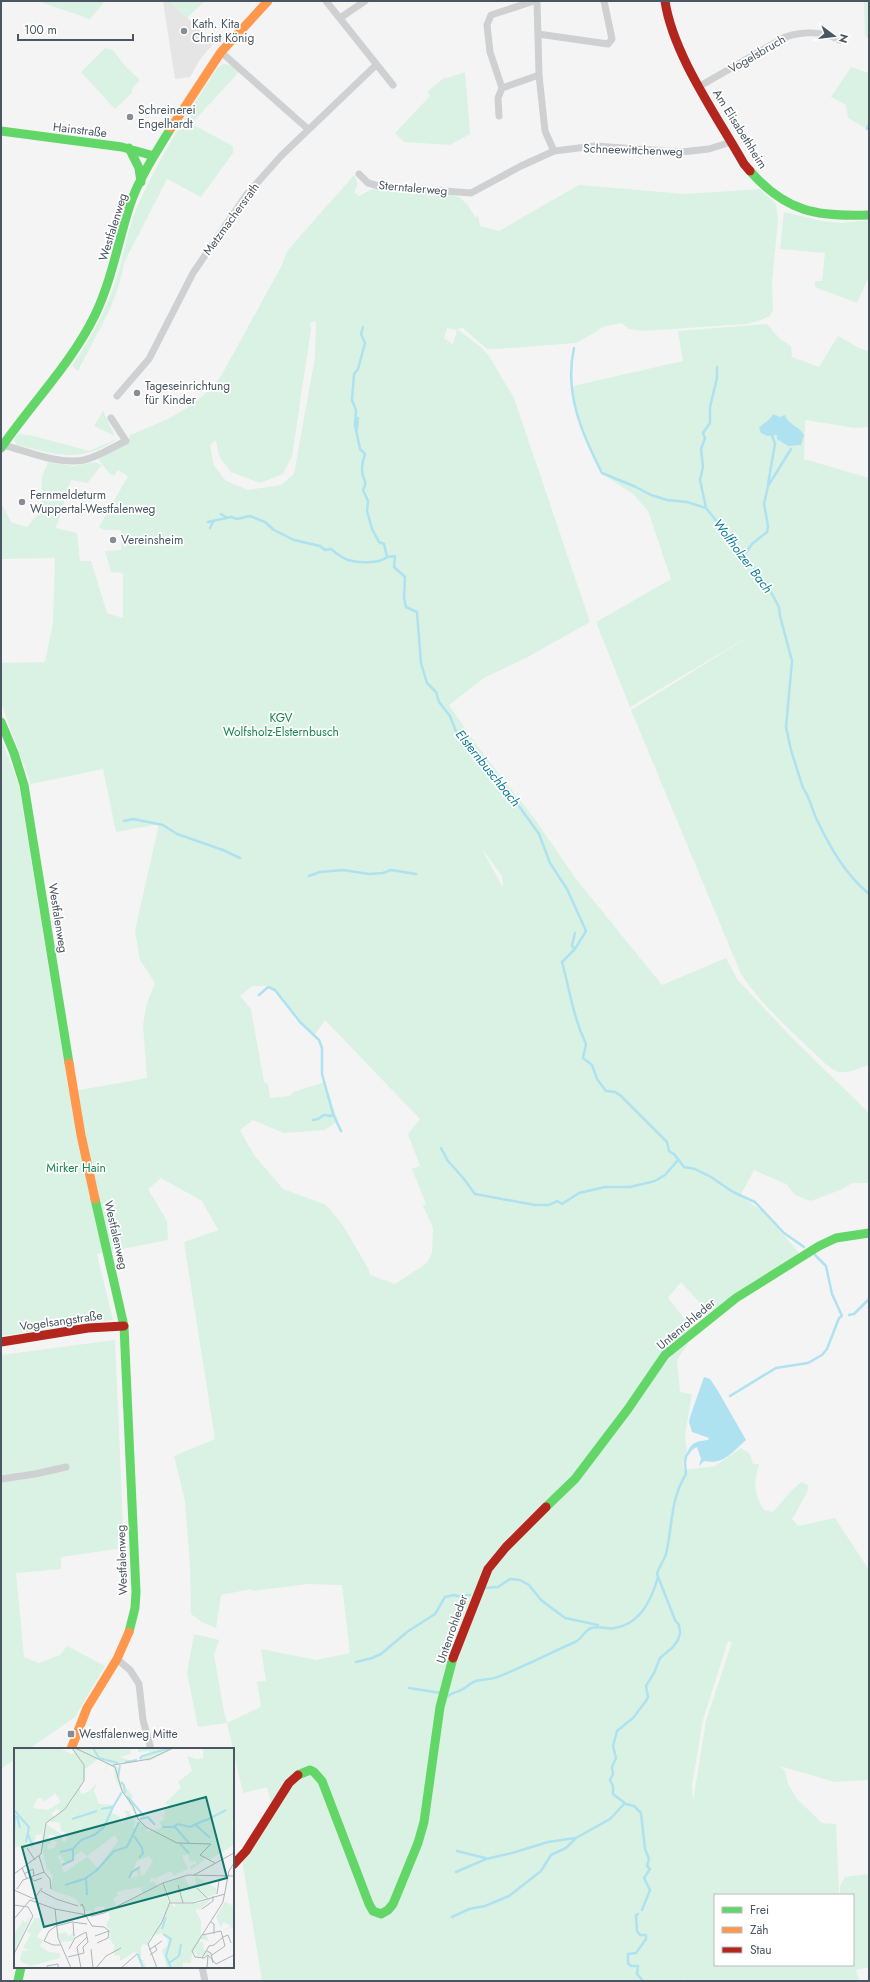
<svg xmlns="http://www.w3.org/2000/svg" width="870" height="1982" font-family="Jost,sans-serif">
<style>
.education{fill:#e6e5e6}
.green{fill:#d9f2e3;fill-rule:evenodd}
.water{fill:#aee2f0}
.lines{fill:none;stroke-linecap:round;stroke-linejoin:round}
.stream{stroke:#aee2f0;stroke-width:2.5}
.street{stroke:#ced0d2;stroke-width:7}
.fast{stroke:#63d668;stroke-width:9}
.slow{stroke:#ff974d;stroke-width:9}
.jam{stroke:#b3261e;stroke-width:9}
.poi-dot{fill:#868d94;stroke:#fff;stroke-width:1.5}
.labels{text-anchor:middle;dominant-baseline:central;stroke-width:3.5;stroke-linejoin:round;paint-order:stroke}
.poi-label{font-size:12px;fill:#4a5661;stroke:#fff;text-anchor:start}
.street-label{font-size:12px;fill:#4a5661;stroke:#fff}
.park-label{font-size:12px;fill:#17864f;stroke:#fff}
.water-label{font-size:13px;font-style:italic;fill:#0c7c9b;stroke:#fff}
.inset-river{fill:none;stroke:#aee2f0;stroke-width:2}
.inset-road{fill:none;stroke:#b0b5b9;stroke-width:1}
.view{fill:#0f766e;fill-opacity:0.15;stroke:#0f766e;stroke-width:2}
.inset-edge{fill:none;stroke:#4a5661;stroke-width:2}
</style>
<rect width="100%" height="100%" fill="#f4f4f4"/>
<!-- education -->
<path class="education" d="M163,1H169L214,43L201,58L190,77L175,79Z"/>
<!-- green -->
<path class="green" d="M37,1H105L90,19Z
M169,1H205L187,18Z
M864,1H869V38L865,36Z
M105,48L113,50L125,66L140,80L132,89V93L115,109L81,72Z
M223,64L231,65L239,72L191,124L233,146V153L201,197L167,179L125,261L119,285L110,309L78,371L72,366C90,339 106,311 116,280C124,256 127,230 137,207C159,158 188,112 218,67Z
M851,67L869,73V130L848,118L846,105L831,97Z
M465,72L470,134L450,145L404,142L395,133L430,96L427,92L445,77L447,78Z
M354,175C358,181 358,186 354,192L359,196L372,189L443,192L459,197L468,205L475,217L478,216L480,226L499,231L579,185L685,194L760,189L776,204L778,220L772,281L773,310L770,316L758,321L745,324L644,331L629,329L621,323L602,327L596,332L576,343L497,349H487L463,328L457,329L481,347L489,356L514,398L590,622L526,658L484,678L449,705L484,755L534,818L576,879L662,985L726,958L737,979L791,1037L869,1113V1183H852L840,1190L811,1201L795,1195L786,1184L754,1170L740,1196L764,1212L799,1253L709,1313L681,1282L668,1298L692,1328L663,1352L595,1446L575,1485L643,1395L668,1358L689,1342L677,1360L680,1392L692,1394L685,1435L687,1453L683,1462L684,1470L715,1466L741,1448L750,1454L753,1464H759C754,1484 753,1492 764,1510L773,1512L790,1492L801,1482L808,1485L807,1493L792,1519L798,1526L835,1518L869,1570V1780L835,1782L780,1766L785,1771L788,1784L797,1799L822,1823L836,1824L839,1895H715V1965H853V1956L856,1965L853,1953V1895H840V1886L845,1877L869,1874V1967L856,1970L859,1981H685V1975L684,1981H262L242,1860L253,1849L274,1813L267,1787L243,1793L227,1723L198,1727L187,1673L194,1634L219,1640L214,1655L223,1707L227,1723L261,1707L257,1682L266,1681L261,1649L316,1660L350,1653L342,1585L308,1584L253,1591L251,1589L221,1595L216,1628L202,1622L191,1614L190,1563L185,1501L174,1456L215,1439L184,1242L218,1230L202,1201L161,1178L148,1189L167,1221L168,1240L97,1254L113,1320L1,1336V738L19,786L69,1092L147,1078L143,1025L147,1003L155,983L140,960L135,931L159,824L116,832L103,769L31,784L1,703V663L45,662L53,623L55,558L1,559V503L11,522L27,527L41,511L42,477L48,462L73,466L95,462L102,465L87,483L71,480L56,528L77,533L80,561H91L107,613L123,618V573L111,572L105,551L121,550V530H105L99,527L128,476L118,470L114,476L109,473L98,459L128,443L130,435C167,420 196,409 221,376L282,265L287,251ZM316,321L315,357L294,474L281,485L248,490L226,481L214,466L210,445L216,440L219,456L231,472L260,483L283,474L292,456L311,329L310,322ZM447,328L457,330L453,344L444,338ZM483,850L502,876L503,888L483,851ZM252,986H269L314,1036L325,1020L420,1119L408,1134L420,1166L412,1169L426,1204L423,1206L433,1228L432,1253L427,1263L395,1284L370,1275L368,1268L342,1224L326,1205L283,1189L254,1155L240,1130L253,1120L284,1133L325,1130L338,1121L325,1082L293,1092L290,1096L270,1098L268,1084L264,1082L251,1009L240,996ZM728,1641L732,1642L706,1721L693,1801L692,1786L703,1720Z
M784,212L822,221L841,223L869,220V276L857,303L815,287V281H822L825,253L780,249Z
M767,324L780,339L791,346L792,357L819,367L838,336L861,349L869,351V427L855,428L805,420L804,459L869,478V1065C860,1068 845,1075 836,1071C827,1067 819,1057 812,1051C787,1027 760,1003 741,974L631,710L753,634L630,707L596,622L671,579L648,511L633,494L607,477L596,462L576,411L573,387L577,385L683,361L678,331Z
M103,411L115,436L94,426Z
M18,434L30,435L89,451L119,438C79,464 60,455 17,445L14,440Z
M115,1340L124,1548L61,1557V1569L16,1573L24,1657L39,1663L60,1655L67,1646L105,1666L75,1717L29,1749H15V1759L1,1769V1355Z"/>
<!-- water -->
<path class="water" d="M773,414L780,417L785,415C788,425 799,426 804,435L801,445L788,446L777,439V435L767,436L761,433L759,428C764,422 770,421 773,414Z
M704,1377L710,1379L718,1391L746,1440C731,1453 724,1465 704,1461L699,1466L701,1459L697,1447L692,1450L687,1457L686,1455C692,1442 694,1442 708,1440L709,1438L692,1432L689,1422L690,1417Z"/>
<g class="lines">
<!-- stream -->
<path class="stream" d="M867,129L869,124
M363,327L361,334L365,343L358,369L354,374L352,400L356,410L355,425L360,449L365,454C363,460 361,470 363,476C365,481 367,484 363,490L368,501L367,511L372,529L379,542L384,544L387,557L395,556L394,567L405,577L404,598L406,607L417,612L421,663L427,683L436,692L439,702L450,716L457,734L516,802L539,834L550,863L567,889L586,931L575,949L562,962C570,991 573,1017 586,1044L583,1058L592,1065L597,1079L606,1091L615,1092L621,1096L667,1142L669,1151L674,1154L684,1167L695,1169L711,1177L733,1192L755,1202L784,1233L804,1247
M574,348C564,393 582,434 602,473L636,487L651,495L667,500L687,502L706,508L766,583L779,607L780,616L792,661L786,727L791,750L803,788C810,797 812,811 818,822C831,849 846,875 869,894
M357,429L358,418
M768,484L775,444L772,435
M706,508L700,480L703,467L701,449L705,438L703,433L710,423V407L717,378V367
M221,514L227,518
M208,522L231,517L237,519L250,516L265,522L274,530L294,540L320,546L325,550L331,549C336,553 342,558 348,560C358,563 379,564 387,557
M210,528L213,522
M745,554L752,544L767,532L768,526L764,504L768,486L791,449
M124,821L133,819L163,825L177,834L223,850L240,858
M309,876L320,872L343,870L369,874L383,873L391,870L416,874
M575,933L572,946L575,949
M259,995L268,987L275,990L300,1022L319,1040L322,1048V1074L333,1114L341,1131
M313,1120L318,1119L324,1115L331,1116L333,1114
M441,1148L448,1161L464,1179L475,1194L535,1205H549L557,1201L562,1204L579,1193L605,1187H630L655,1181L665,1175L678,1160
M849,1315L854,1314L869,1299
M730,1396L776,1368L808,1363L822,1355L827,1349L839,1318L842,1316L832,1294L826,1266L815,1255
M485,1588L498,1587L510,1579L520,1580L529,1585L541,1600L565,1618L598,1625
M356,1662L372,1658L381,1654L407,1632L435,1614L445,1597L454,1595L464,1598L466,1595H470
M409,1688L441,1693
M448,1696C452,1692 456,1693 461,1690C466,1688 470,1683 476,1681C483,1679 492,1680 500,1676C525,1666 550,1653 575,1642C582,1639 584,1631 591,1628C600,1625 607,1630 615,1628C640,1624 652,1599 658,1577
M457,1851L485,1858
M456,1872L486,1859L512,1853L548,1842L575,1838
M642,1910L650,1890L644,1878L650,1869L647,1866L649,1859L645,1849L641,1813L634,1806L626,1804L613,1794V1786L610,1780L613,1774L612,1767L616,1758L613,1746L617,1731L633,1718L646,1701L648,1697L646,1686L654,1673L660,1658L673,1647L678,1640L680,1633L679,1625L675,1620L657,1574C659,1566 664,1561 666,1554C673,1524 670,1500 686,1474L685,1463L686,1456
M638,1914L636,1915L637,1931L640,1935H646V1939L636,1953L628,1954V1963L631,1966H638L637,1974L643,1981
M452,1917L469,1909L485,1906L509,1896L541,1871L551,1855L566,1848L576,1838L610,1819L625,1803"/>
<!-- street -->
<path class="street" d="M326,1L393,85
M537,1L539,75L545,131L554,151
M340,18L365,1
M538,34L608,44L612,39L604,1
M221,52L308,129
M700,86L785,37C805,31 822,31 840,40
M502,88L539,75
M499,116L498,98L502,88L490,52L487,25L491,15L534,1
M359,174L368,183L379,186L471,193L521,166L554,151L595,146L681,152L709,149L731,142
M117,396L149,359L193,273L247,194L282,155L376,65
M3,445C27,451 58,465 84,460C98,457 113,447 126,441L111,418
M1,1479L35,1474L66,1467
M117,1659L130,1670L139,1684L143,1720L151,1749
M202,1967L205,1981"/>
<!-- fast -->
<path class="fast" d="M1,131L122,147L154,156
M129,148L139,168L141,182
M750,171C786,212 817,217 869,215
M1,448C32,403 71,364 95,315C112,280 118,241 130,205C138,180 157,151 171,128
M1,722L14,753L24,785L69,1063
M95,1199L124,1326L136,1592L135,1608L129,1632
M546,1507L575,1479L628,1409L665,1355L736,1298L819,1246L836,1238L869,1233
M298,1775L310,1770L314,1772L322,1781L369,1904L373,1911L381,1914L388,1910L393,1904L418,1843L424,1822L440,1707L453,1658
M18,1981L21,1967"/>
<!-- slow -->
<path class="slow" d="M171,128L221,52L268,1
M69,1063L81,1135L95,1199
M71,1749L87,1708L117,1659L129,1632"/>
<!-- jam -->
<path class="jam" d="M665,1C673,55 717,116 744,164L750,171
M1,1342L88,1328L124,1326
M453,1658L488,1569L506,1547L546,1507
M233,1865L246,1851L289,1783L298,1775"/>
</g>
<!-- markers -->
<g class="poi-dot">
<circle cx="184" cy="31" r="4"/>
<circle cx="130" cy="117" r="4"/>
<circle cx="137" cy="393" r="4"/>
<circle cx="22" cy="502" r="4"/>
<circle cx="113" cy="540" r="4"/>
<rect x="67" y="1730" width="8" height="8" rx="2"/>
</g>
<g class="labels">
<!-- poi labels -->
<g class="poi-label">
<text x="192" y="24">Kath. Kita<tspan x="192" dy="14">Christ König</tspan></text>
<text x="138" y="110">Schreinerei<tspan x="138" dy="14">Engelhardt</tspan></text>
<text x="145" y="386">Tageseinrichtung<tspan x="145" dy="14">für Kinder</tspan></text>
<text x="30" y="495">Fernmeldeturm<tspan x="30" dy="14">Wuppertal-Westfalenweg</tspan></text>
<text x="121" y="540">Vereinsheim</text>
<text x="79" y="1734">Westfalenweg Mitte</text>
</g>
<!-- street labels -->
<g class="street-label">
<text transform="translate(757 54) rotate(-30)">Vogelsbruch</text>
<text transform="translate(740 129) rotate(58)">Am Elisabethheim</text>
<text transform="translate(80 130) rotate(7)">Hainstraße</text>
<text transform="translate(633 150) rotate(2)">Schneewittchenweg</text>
<text transform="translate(413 188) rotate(5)">Sterntalerweg</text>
<text transform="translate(231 219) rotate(-54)">Metzmachersrath</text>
<text transform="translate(113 227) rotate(-73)">Westfalenweg</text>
<text transform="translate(58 918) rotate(81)">Westfalenweg</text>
<text transform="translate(116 1235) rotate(77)">Westfalenweg</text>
<text transform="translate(61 1321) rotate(-8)">Vogelsangstraße</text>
<text transform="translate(686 1324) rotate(-40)">Untenrohleder</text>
<text transform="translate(122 1560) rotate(-92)">Westfalenweg</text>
<text transform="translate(452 1629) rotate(-71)">Untenrohleder</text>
</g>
<!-- park labels -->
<g class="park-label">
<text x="281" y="718">KGV<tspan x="281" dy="14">Wolfsholz-Elsternbusch</tspan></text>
<text x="76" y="1168">Mirker Hain</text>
</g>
<!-- water labels -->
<g class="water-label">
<text transform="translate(743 556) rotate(53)">Wolfholzer Bach</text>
<text transform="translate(488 768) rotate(51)">Elsternbuschbach</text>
</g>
</g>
<!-- overview -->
<g transform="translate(14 1748)">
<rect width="220" height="220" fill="#f4f4f4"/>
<path d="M0,0H45L58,6L60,5L58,0L116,2L117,6L106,9L117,13L99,16L105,21L106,33L119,48L118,51L113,47L120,58L123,70L102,32L100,20L94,17L89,26L94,15L84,11L71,21V31L52,60L46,64L44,61L37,65L40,69L31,76L28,86L22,87L18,100L13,95L12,98L1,99ZM41,45L47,54L34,62L19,60L23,51L28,50L30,54ZM161,0L133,14V11L126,12L125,9L135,5V3L124,4V1L129,0ZM189,0H220V72L218,73L220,97L196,111L189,110L190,112L180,120L176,121V118L183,115L181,113L176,114L174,106L168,108L174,121L160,127L157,123L140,131L138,128L135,135L140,133L144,139L149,136L155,156H158L161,160V156L185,155L199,149L186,162L183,160L182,164L187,172V187H192L195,193L186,191L185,194H189L190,202L196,205L198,214L195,206L184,209L182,203L178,206L177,215H169V220H153L148,202L154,197L153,191L148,185L137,188L134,197L129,196L127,199V211L129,212L134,209L129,213L133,220H128L121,204L106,213V208L100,207V197L95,190L97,187L92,177L96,169L94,164L129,146L126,139L102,144L104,148L99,150L102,157L92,164L90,158L80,160L82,167L76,168L78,163H71L61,150L37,142L39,127L33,121L29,104L28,90L32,76L47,86L49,94L52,93L53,85L47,83L46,75L35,73L57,55L65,39L67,46L74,44L83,35L80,43L85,56L99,57L98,65L105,68L108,76L113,67L110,63H115L121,74L119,80L122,81L126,74L134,81L132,84L136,82L153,90L139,83L149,79L145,75L151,70L147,67L151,68L150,64L155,58L151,55L167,40L164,34L178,23L173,8L183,11L189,10ZM35,87H41L40,93L43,94L41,100L34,101L33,97L36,96L37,92H34ZM101,87L104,93L84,120L73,109L50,125L44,108L46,107L52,116L67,103L73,108ZM135,108L139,113L130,127L127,128L125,120L122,122L125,127L115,131L123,113ZM181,128L202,140L203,146L178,154H157L151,135L170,129L175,138L182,136ZM211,154L220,158V176L217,178L220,177V183L218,179L208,183L217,178L209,174L207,180L202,169ZM17,168L0,206V187L9,172L11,175ZM21,170H29V179L23,189L29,192L26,198L35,204L46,205V210L17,218L6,213L8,203L16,202L9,200L17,186L13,184ZM59,182L61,190L58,193L46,194L44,186L52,184L54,188L58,186Z" fill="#d9f2e3" fill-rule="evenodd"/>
<path class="inset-river" d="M79,0L85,10L104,15M126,11L128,8L156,0M111,14L123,12M104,29L106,17M107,34L110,37L111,45M113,48L130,68M87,61L99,59L108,44M0,62L15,79L12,94M3,68L6,80M58,71L83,63M126,71L134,69L141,77M191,73L212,62M182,77L196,90M148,79H159L164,76L176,79L191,72M161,79L175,95M14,86L17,94L20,96M120,88L128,100L129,105L125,110M0,89L1,67M166,96L175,105M46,104L59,101M48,117L59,112V101L67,92L80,87L90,79L99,59M72,130L73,147M115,130L118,124L126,119M51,137L70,131L82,123L100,103L113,99L125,74M148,181L152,169M149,186L157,191L152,208L157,220M124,206L129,220M165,208L167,196M155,215L165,208"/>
<path class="inset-road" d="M61,0L101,19L108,43L119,58L124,71L132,79L163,95L197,96L186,107L201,115M99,17L136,11L159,0M13,100L21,112M25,108L30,124L36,131L37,141M8,120L13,131M0,126L27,106L32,75L51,61L70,33V17L58,0M10,126L19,121L20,128M180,127L220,105M17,129L20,133L28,130M164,137L169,155M183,140L194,151M3,141L9,132L30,124M0,142L20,151L28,140M27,143L42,151L64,158M203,146L205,133M156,155H179L211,146M0,157L14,159L19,168L0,206M66,158L68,156L70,160L71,168M41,161L44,190L57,220M188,161L199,153V148M72,168L78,178L90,179L95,183L94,190L83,195M0,171L16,152L41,161L78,168L90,165L149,135L174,127L220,128M197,174L200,176V186M59,175L60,188M42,178L35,183L30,193L39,197H47M42,178L58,174L73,176M188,187L207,183L211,198L198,207M81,188L95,183M77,201L79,220M135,202L148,193M193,203L197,205L199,215M136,207L143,202L141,198M194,207L202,216L220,207M54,209L70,205L69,199L74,194L72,184L61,190L55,201M188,210L195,198L200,197L209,189L214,187L217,195M33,220V218L44,216V220M67,220L63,199L73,189M82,220L92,208L107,200M107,220L123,206M143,220L134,196L148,174L156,154L149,135M193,220L194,207L190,210L181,209L178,203L209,154L215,123L220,115"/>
<path class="view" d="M192,49L213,130L30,179L8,99Z"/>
<rect width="220" height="220" class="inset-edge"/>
</g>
<!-- border -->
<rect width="870" height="1982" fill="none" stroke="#4a5661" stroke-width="4"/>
<!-- legend -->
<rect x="714" y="1894" width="140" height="72" fill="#ffffff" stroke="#b7bbc0"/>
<rect x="722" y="1907" width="20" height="6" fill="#63d668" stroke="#b7bbc0"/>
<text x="750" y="1914" font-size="12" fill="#4a5661">Frei</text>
<rect x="722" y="1927" width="20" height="6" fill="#ff974d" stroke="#b7bbc0"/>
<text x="750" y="1934" font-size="12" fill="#4a5661">Zäh</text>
<rect x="722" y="1947" width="20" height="6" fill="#b3261e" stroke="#b7bbc0"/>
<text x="750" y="1954" font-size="12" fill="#4a5661">Stau</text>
<!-- north arrow -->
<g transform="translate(834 36) rotate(105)" stroke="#ffffff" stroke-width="3" paint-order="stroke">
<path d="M0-3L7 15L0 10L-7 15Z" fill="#4a5661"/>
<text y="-6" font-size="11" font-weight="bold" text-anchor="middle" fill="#4a5661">N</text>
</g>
<!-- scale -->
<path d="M18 34v6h115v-6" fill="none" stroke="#4a5661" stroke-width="2"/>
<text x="24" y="34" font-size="12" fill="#4a5661" stroke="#ffffff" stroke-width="3" paint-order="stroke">100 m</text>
</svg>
